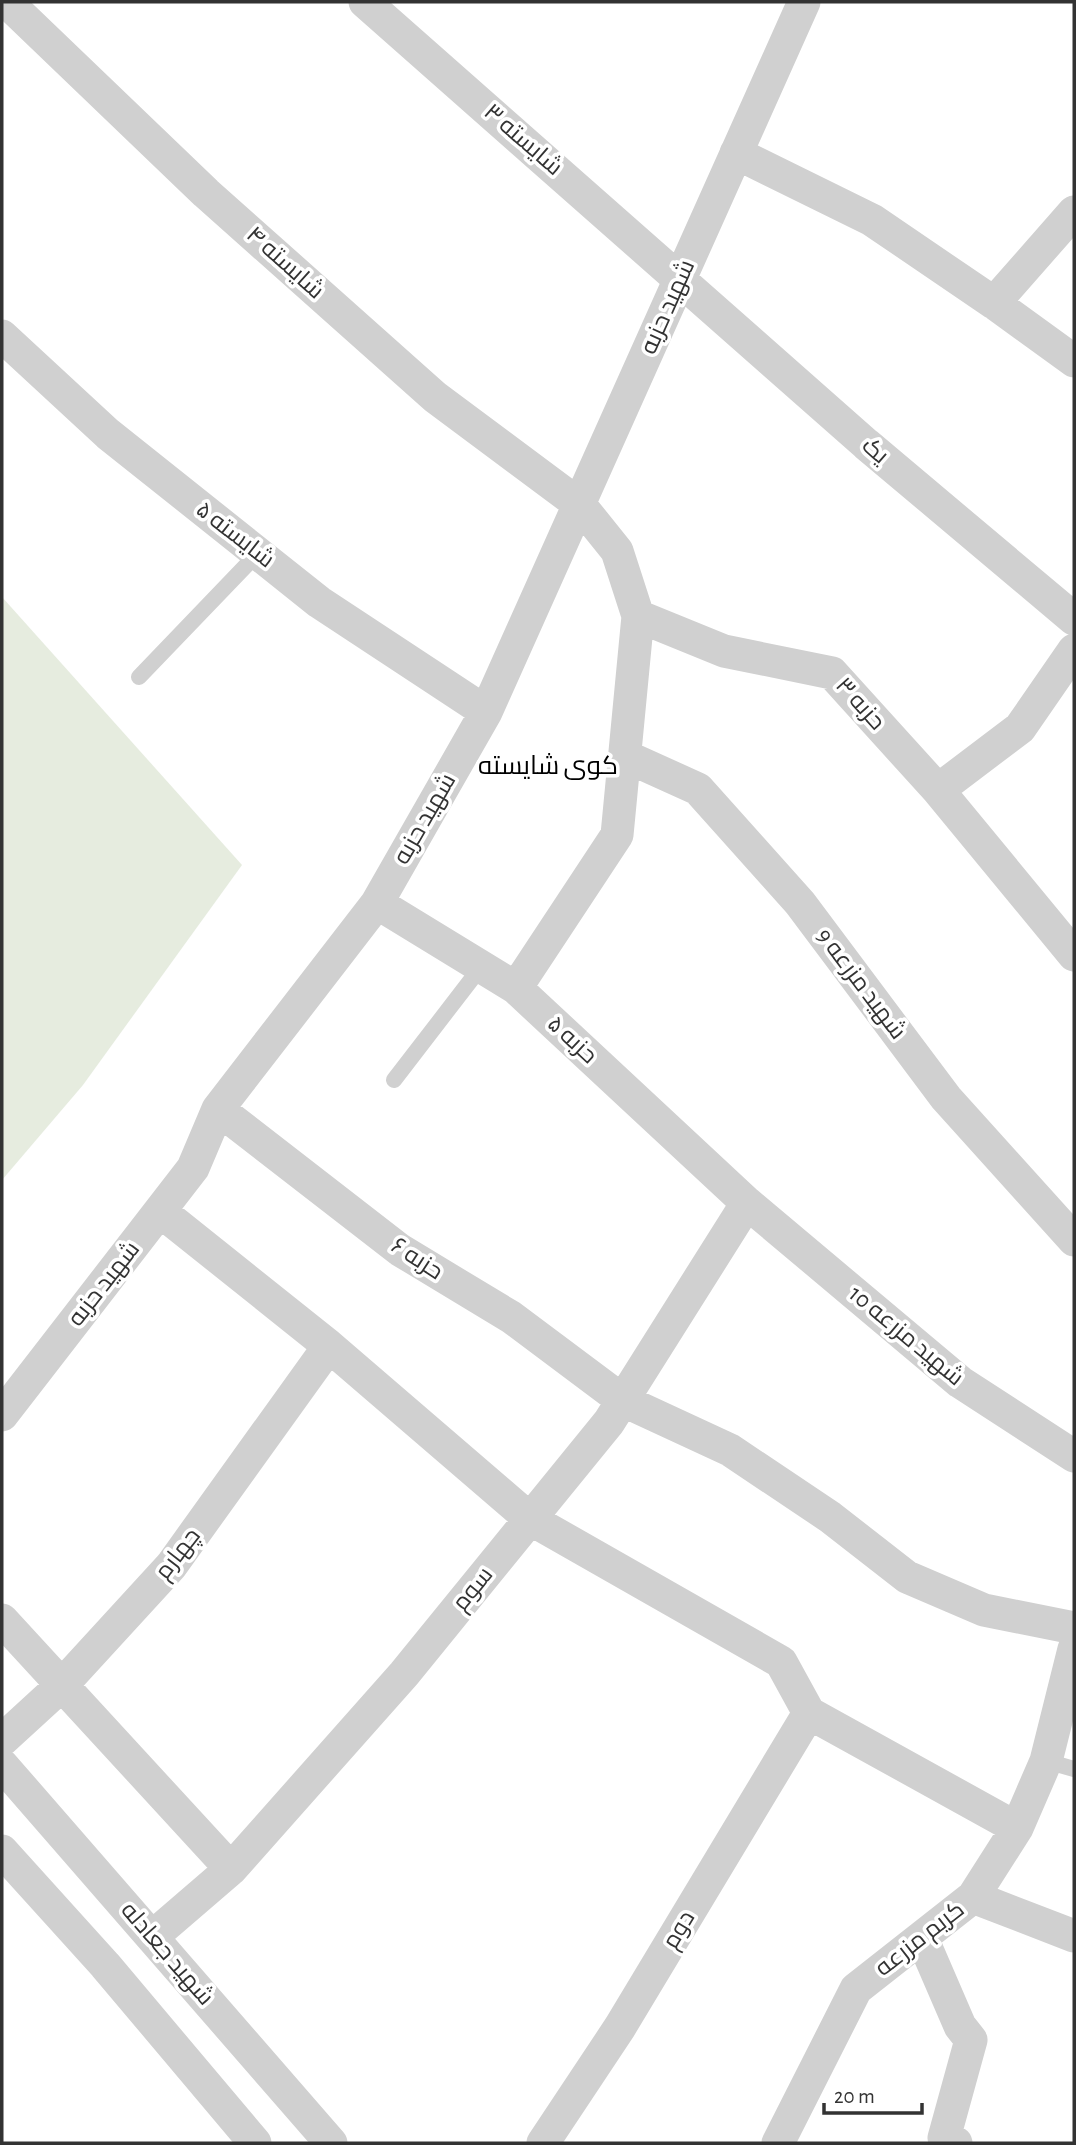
<svg xmlns="http://www.w3.org/2000/svg" width="1076" height="2145" font-family="'Alegreya Sans',Cairo,sans-serif">
<style>
.green{fill:#e6ecdf}
.lines{fill:none;stroke-linecap:round;stroke-linejoin:round}
.lane{stroke:#d0d0d0;stroke-width:16}
.street{stroke:#d0d0d0;stroke-width:33}
.labels{text-anchor:middle;dominant-baseline:central;stroke-width:7;stroke-linejoin:round;paint-order:stroke}
.street-label{font-size:24px;fill:#333;stroke:#fff}
.neighbourhood-label{font-size:26px;fill:#000;stroke:#fff}
</style>
<rect width="100%" height="100%" fill="#fff"/>
<!-- green -->
<path class="green" d="M2,597L242,865L83,1085L2,1180Z"/>
<g class="lines">
<!-- lane -->
<path class="lane" d="M139,677L258,553
M394,1080L481,967
M1046,1761L1074,1769"/>
<!-- street -->
<path class="street" d="M7,2L206,193L435,397L580,505L617,551L638,616L724,651L832,673L938,790L1074,955
M365,2L866,444L1074,619
M736,153L872,220L994,303
M1074,212L994,303L1074,361
M2,336L108,434L319,602L486,712
M625,756L698,789L800,903L946,1098L1074,1240
M938,790L1020,728L1074,650
M377,903L516,988L747,1203L960,1382L1074,1456
M516,988L617,835L638,616
M218,1109L400,1250L511,1317L622,1400L730,1450L830,1517L907,1577L984,1610L1074,1628
M160,1211L329,1346L530,1519L781,1662L809,1713L1017,1828
M2,1415L193,1168L218,1109L377,903L486,712L804,2
M2,1620L231,1869
M2,1740L61,1686L171,1566L329,1346
M2,1765L331,2143
M2,1851L105,1965L255,2143
M973,1897L1074,1936
M152,1937L231,1869L404,1674L609,1422L747,1203
M922,1938L960,2026L971,2040L944,2138L956,2143
M543,2143L620,2027L809,1713
M778,2143L856,1989L973,1897L1017,1828L1046,1761L1074,1649"/>
</g>
<g class="labels">
<!-- street labels -->
<g class="street-label">
<text transform="translate(523 140) rotate(41)">شایسته ۳</text>
<text transform="translate(285 263) rotate(42)">شایسته ۴</text>
<text transform="translate(668 307) rotate(-66)">شهید حزبه</text>
<text transform="translate(875 451) rotate(41)">یک</text>
<text transform="translate(235 535) rotate(38)">شایسته ۵</text>
<text transform="translate(860 704) rotate(48)">حزبه ۳</text>
<text transform="translate(425 819) rotate(-60)">شهید حزبه</text>
<text transform="translate(861 984) rotate(53)">شهید مزرعه 9</text>
<text transform="translate(572 1040) rotate(43)">حزبه ۵</text>
<text transform="translate(417 1259) rotate(33)">حزبه ۶</text>
<text transform="translate(104 1284) rotate(-52)">شهید حزبه</text>
<text transform="translate(906 1336) rotate(40)">شهید مزرعه 10</text>
<text transform="translate(178 1554) rotate(-52)">چهارم</text>
<text transform="translate(473 1589) rotate(-51)">سوم</text>
<text transform="translate(679 1930) rotate(-59)">دوم</text>
<text transform="translate(920 1939) rotate(-38)">کریم مزرعه</text>
<text transform="translate(167 1954) rotate(49)">شهید جعادله</text>
</g>
<!-- neighbourhood labels -->
<g class="neighbourhood-label">
<text x="548" y="766">کوی شایسته</text>
</g>
</g>
<!-- border -->
<rect width="1076" height="2145" fill="none" stroke="#333333" stroke-width="7"/>
<!-- scale -->
<path d="M824 2103v10h98v-10" fill="none" stroke="#333333" stroke-width="3.5"/>
<text x="834" y="2103" font-size="21" fill="#333333" stroke="#ffffff" stroke-width="5" paint-order="stroke">20 m</text>
</svg>
